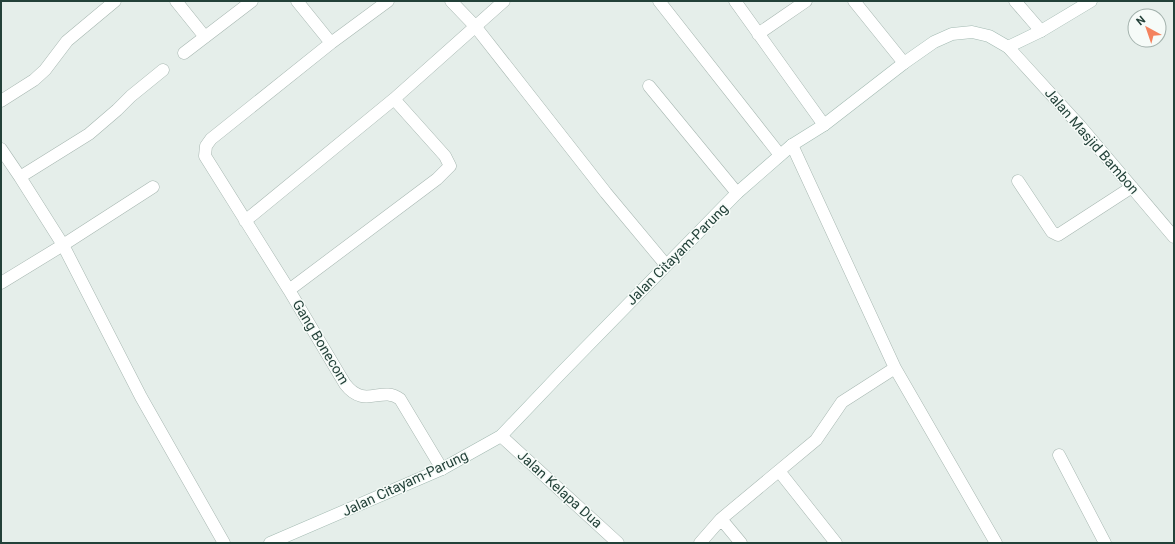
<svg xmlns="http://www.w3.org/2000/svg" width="1175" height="544" font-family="Roboto,sans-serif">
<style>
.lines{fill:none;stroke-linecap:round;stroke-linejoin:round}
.street-casing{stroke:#a7b7b1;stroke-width:13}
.secondary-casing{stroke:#a3bab2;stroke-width:13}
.street{stroke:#fff;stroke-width:12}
.secondary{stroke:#fff;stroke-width:12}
.labels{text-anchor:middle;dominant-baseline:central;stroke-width:3;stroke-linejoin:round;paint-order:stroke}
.street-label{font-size:14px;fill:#234139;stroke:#f6fbf8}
</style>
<rect width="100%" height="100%" fill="#e5eeea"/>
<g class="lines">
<defs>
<path id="street" d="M176,1L205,37
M297,1L331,43
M388,1L331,43L211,139L206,146L205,156L289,290L345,384C365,410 381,385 400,399L442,469
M451,1L475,26L606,193L666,265
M659,1L780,155
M735,1L824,125
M854,1L904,63
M1015,1L1041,31
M758,34L806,1
M1008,47L1080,126L1174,237
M184,53L252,1
M649,86L737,193
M1,101L34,80L45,70L67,41L115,1
M792,145L895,368L996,543
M1,149L20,177L63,245L153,187
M20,177L89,134L117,110L131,96L163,70
M1018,181L1052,232L1058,235L1132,187
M245,221L394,99L504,1
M1,283L63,245L141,397L224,543
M289,290L437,179L450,166L445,156L394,99
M501,436L618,543
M1059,455L1105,543
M779,471L836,543
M721,519L741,543
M700,543L721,519L816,440L842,402L895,368"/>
<path id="secondary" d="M270,543L442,469L501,436L561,373L737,193L792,145L824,125L904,63L934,42L952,34L972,32L989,36L1008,47L1041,31L1091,1"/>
</defs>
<!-- street casing -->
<use href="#street" class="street-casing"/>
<!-- secondary casing -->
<use href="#secondary" class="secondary-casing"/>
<!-- street -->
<use href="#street" class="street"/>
<!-- secondary -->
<use href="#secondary" class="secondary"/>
</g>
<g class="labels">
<!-- street labels -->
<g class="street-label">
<text transform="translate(1092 141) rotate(49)">Jalan Masjid Bambon</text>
<text transform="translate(677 254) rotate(-45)">Jalan Citayam-Parung</text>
<text transform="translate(321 342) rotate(59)">Gang Bonecom</text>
<text transform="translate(405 483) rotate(-25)">Jalan Citayam-Parung</text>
<text transform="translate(560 489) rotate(42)">Jalan Kelapa Dua</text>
</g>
</g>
<!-- border -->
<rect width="1175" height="544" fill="none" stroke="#234139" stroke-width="4"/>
<!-- north arrow -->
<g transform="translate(1147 28) rotate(320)"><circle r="19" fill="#f6fbf8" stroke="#a2b1ac"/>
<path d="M0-3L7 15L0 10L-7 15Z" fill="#f4825d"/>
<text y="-6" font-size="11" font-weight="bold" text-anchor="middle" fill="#234139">N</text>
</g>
</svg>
